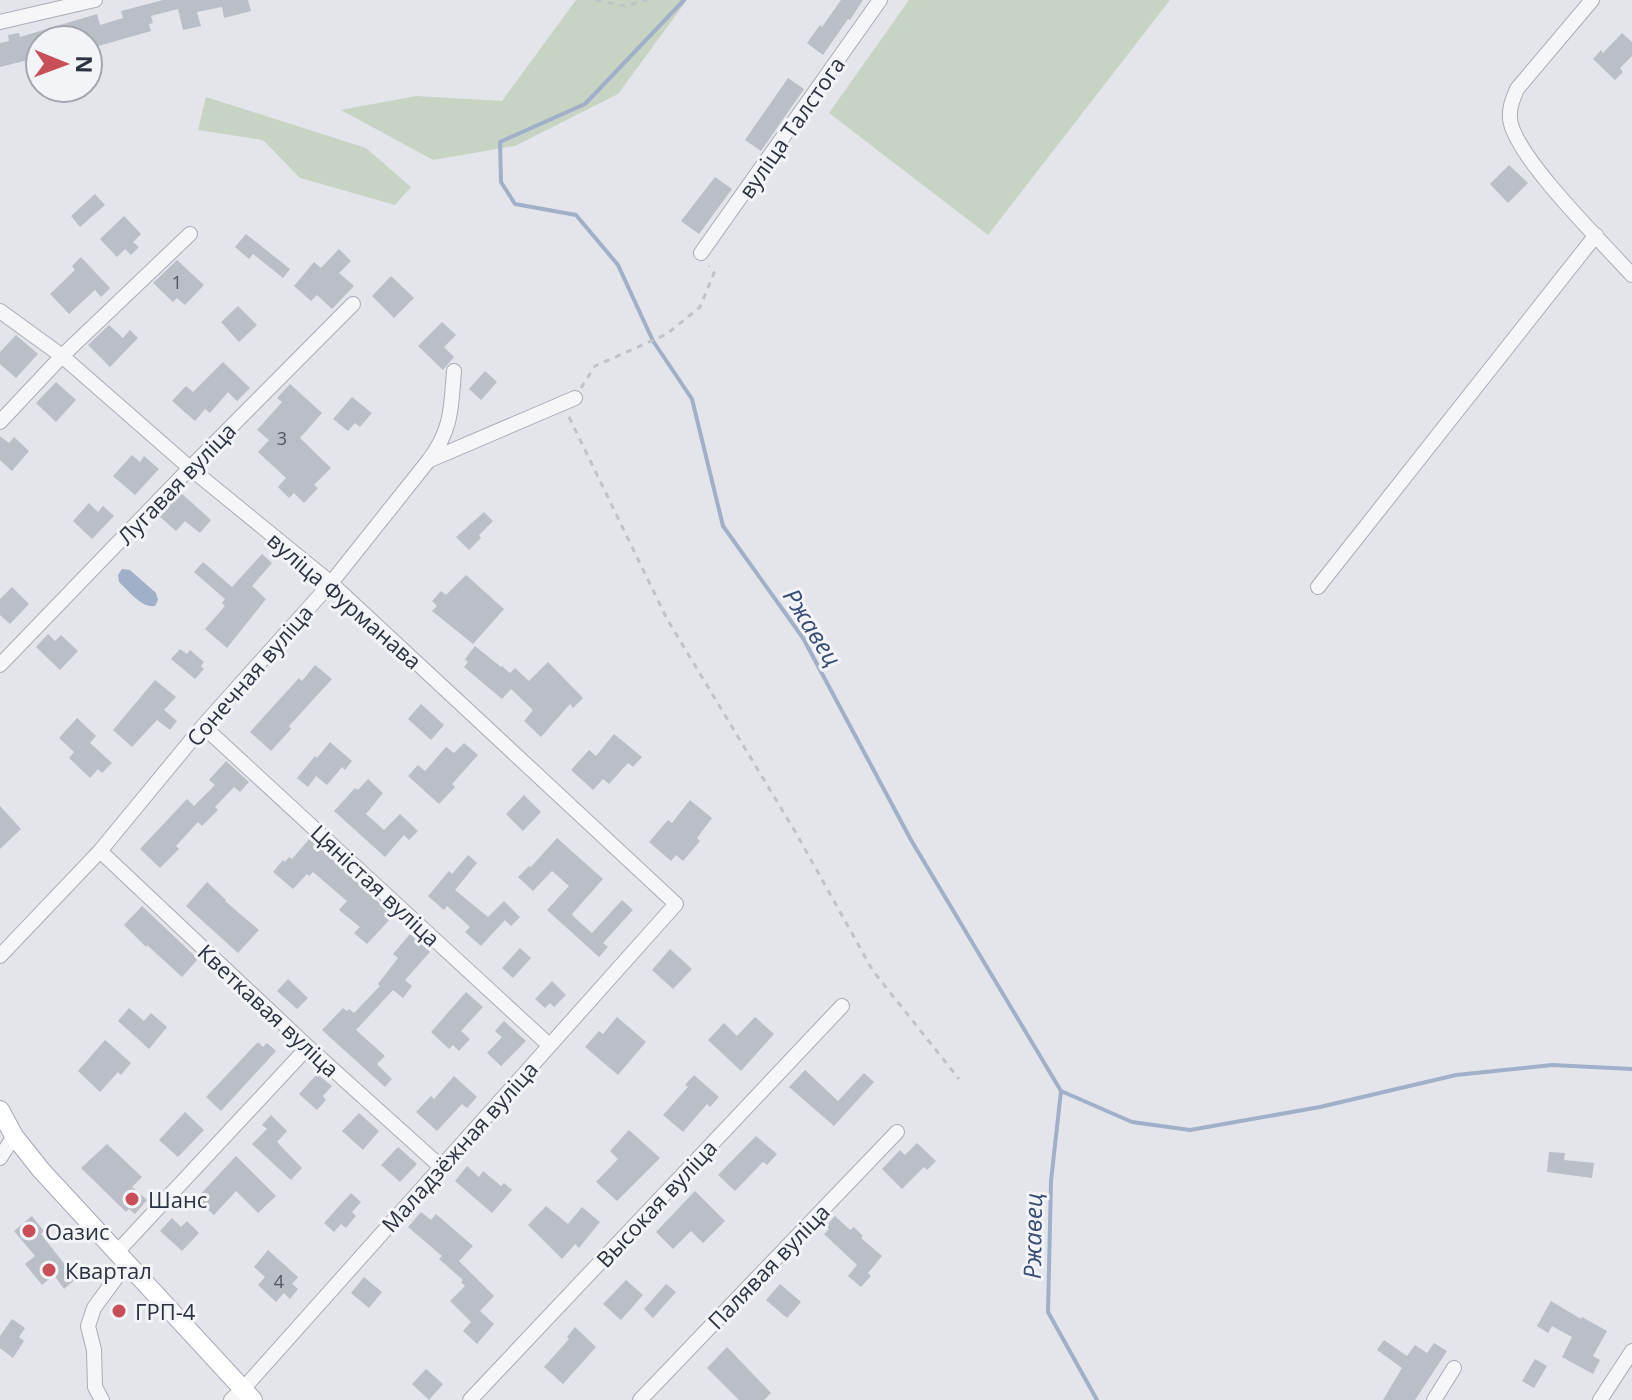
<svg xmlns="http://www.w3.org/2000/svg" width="1632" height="1400" font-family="'Open Sans',sans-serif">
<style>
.green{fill:#c7d4c4}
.water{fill:#a0b0c8}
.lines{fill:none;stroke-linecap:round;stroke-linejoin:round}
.stream{stroke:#a0b0c8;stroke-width:4}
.building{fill:#babec7}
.minor-casing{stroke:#a8acb4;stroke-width:16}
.major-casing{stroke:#a3a9b6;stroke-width:20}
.path{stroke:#c1c3c9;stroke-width:3;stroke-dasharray:6 6;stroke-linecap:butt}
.minor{stroke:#f6f6f9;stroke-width:14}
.major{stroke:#fff;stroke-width:18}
.poi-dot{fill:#c84f57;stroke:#f3f4f8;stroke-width:3}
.labels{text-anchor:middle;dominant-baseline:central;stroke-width:6;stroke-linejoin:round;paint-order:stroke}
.number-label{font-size:18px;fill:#4f5563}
.street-label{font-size:22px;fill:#2b3242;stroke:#f3f4f8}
.poi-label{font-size:22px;fill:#2b3242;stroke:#f3f4f8;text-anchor:start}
.water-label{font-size:24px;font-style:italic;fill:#374d74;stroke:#f3f4f8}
</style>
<rect width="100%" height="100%" fill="#e3e5ea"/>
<!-- green -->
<path class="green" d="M576,0H687L618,94L515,146L433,160L341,110L416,96L502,101Z
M909,0H1170L988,235L829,113Z
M206,97L366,148L411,187L395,205L300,178L263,140L198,130Z"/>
<!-- water -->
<path class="water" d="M122,569L130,570L156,593L158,600L155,606C141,608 129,591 119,582L118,575Z"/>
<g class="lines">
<!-- stream -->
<path class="stream" d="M684,0L585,104L500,142L501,182L515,204L576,215L618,265L653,341L692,399L723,526L803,638L911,840L1061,1091L1051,1181L1048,1312L1097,1400
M1061,1091L1132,1122L1190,1130L1320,1107L1456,1075L1552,1065L1632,1069"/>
</g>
<!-- building -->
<path class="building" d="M163,0H248L251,11L224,18L222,7L197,12L201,26L183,30L178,9L151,16L153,23L149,24L151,31L88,49V40H40V57L0,67V43L9,41L8,35L19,33L20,37L97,14L100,25L123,18L121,11Z
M841,0H863L850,20L848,19L823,55L807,43L820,25L822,27Z
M1622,33L1632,42V56L1620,68L1623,72L1615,80L1593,59L1601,50L1603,53Z
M788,78L804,89L761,151L745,140Z
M1509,165L1528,183L1508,203L1490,184Z
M715,177L732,189L699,234L681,221Z
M95,194L105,205L80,227L71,216Z
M124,216L141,234L133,242L139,247L131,255L125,249L117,257L100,239Z
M246,234L290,269L283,278L253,254L249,259L235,247Z
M339,249L351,261L339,273L354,286L332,309L317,295L311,301L294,286L314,262L321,268Z
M81,257L110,288L101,297L95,290L69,314L50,294L75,270L72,266Z
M177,260L204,285L185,305L177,298L173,302L153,283Z
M391,276L414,298L394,318L372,296Z
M238,306L257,325L239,342L221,322Z
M442,322L456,335L444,347L454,357L443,370L418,346Z
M109,325L123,338L130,330L138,338L110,367L88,345Z
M16,335L38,354L16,378L0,364V352Z
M223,362L250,388L237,401L228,392L210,413L205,409L195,421L172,401L186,386L193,392Z
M485,371L497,382L481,400L469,389Z
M56,382L76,400L56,422L36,403Z
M290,384L322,413L300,438L331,468L314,485L318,488L304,503L294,493L289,498L278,487L286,478L258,452L269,440L257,430L282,402L277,398Z
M352,397L372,413L360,427L355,423L348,431L333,419Z
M0,436L9,443L14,437L29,451L12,471L0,460Z
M132,455L140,462L144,456L159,469L135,495L113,476Z
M181,493L211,520L200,533L185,521L176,531L159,516Z
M89,503L98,512L103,506L114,516L92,539L73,521Z
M484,512L493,521L479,535L481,538L469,550L456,537Z
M262,554L272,563L252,586L266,599L227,648L205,629L225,606L222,603L225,599L194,572L203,562L232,587Z
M466,575L504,609L473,644L432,611L437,606L432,601L441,591L446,595Z
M12,587L29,604L10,624L0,615V599Z
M48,634L55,641L61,635L78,651L60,670L36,647Z
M475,646L501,667L502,666L510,673L515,668L529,681L548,662L583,698L573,708L570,704L541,737L524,721L533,710L511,689L502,699L464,667L468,662L465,659Z
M180,649L187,654L190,650L204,662L201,666L204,669L195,679L171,659Z
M315,665L332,679L289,726L291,729L271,751L250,732L299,678L302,681Z
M155,680L176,697L164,710L177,721L170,730L157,720L132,747L113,730Z
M421,704L444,725L431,740L408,719Z
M77,718L96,736L90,743L112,763L102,773L98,769L90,778L69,758L74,752L59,738Z
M614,734L642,757L633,767L628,763L609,784L603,779L593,790L571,770L589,750L596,756Z
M330,742L352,761L345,770L342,767L327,785L316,776L308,787L297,778L315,756L317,758Z
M464,743L478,755L452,784L455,787L439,804L408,776L418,765L425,771L446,747L454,753Z
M226,761L249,782L240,792L234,787L215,807L218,810L202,826L198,822L176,846L179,849L160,868L140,849L187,799L194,806L215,785L209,780Z
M368,779L383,793L366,814L384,830L400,814L418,831L409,840L404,835L385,857L334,811L355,788L358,790Z
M524,795L541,812L523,831L506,814Z
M690,800L712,818L697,838L700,841L683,861L676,855L671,861L649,842L668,820L672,823Z
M0,806L21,829L0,849Z
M310,838L393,916L367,944L354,933L360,927L339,910L347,901L313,872L309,876L307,874L293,889L273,872L283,860L285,862L289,857L292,859Z
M557,838L603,879L572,914L575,918L592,933L622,900L633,910L603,943L608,947L599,957L547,910L569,886L552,871L533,891L518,877L529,866L531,867Z
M468,855L477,863L455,890L488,917L504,901L520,917L511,926L505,920L481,946L465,932L470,927L447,906L444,910L428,896L449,871L452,874Z
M207,882L226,900L225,901L259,930L238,953L186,906Z
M142,906L198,959L182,977L147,945L146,947L124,925Z
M410,934L430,952L405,980L412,986L403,998L393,990L356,1030L385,1056L377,1064L392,1079L385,1087L322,1030L343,1008L347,1011L349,1009L354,1013L380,986L378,984L398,958L393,954Z
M520,948L531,958L513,978L502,968Z
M670,949L692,969L673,989L652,970Z
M288,979L308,998L297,1009L277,991Z
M552,981L566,995L554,1007L550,1003L545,1008L535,999Z
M466,992L483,1007L461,1031L470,1039L459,1051L453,1045L449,1049L431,1032Z
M129,1008L144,1021L151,1013L167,1027L149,1049L118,1021Z
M617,1017L646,1042L618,1075L585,1047L599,1031L603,1034Z
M755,1017L774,1034L741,1071L708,1040L724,1023L737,1036Z
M504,1021L526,1041L501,1066L487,1053L502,1037L495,1031Z
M105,1040L131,1063L121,1075L118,1072L100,1092L78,1071Z
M258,1042L263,1047L267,1043L276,1051L221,1111L206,1097Z
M805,1070L838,1101L864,1073L874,1082L834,1126L789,1087Z
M317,1074L332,1086L323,1096L326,1100L317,1110L299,1094Z
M694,1075L719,1097L710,1107L707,1104L683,1132L663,1115L688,1087L685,1085Z
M454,1076L477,1097L467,1108L462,1104L437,1131L416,1112L431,1096L434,1099Z
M185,1112L204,1130L178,1157L159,1140Z
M359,1113L379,1131L363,1150L342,1131Z
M271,1115L287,1131L277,1142L302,1168L291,1180L252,1144L267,1129L262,1125Z
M629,1130L660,1158L617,1201L596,1182L618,1159L610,1151Z
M756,1136L777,1154L767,1165L763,1162L735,1191L718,1175Z
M917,1143L936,1161L927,1170L924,1167L902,1189L882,1169L900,1150L905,1155Z
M107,1144L142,1177L132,1187L147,1200L135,1214L129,1209L126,1212L81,1168Z
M398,1147L417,1164L400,1182L381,1165Z
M1549,1152L1565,1153L1564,1160L1594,1163L1592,1178L1547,1172Z
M236,1156L276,1196L258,1213L236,1191L214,1215L196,1199Z
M467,1166L479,1177L483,1171L501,1186L504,1183L512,1190L492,1213L455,1181Z
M695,1191L725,1221L703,1243L691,1231L673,1249L656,1232Z
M351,1193L361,1202L352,1212L356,1216L346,1228L341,1224L334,1232L324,1223Z
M546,1206L568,1224L582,1207L600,1222L579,1248L575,1244L562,1259L528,1225Z
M421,1212L431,1220L436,1214L473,1246L459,1261L494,1296L480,1311L494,1324L477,1344L463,1331L471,1322L450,1301L465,1286L461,1282L463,1280L439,1259L442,1256L408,1227Z
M32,1216L44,1231L41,1234L76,1279L64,1289L54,1275L42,1285L25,1264L35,1256L14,1231Z
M835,1216L850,1230L854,1227L863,1236L861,1238L882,1256L868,1273L871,1276L861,1287L848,1276L857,1265L824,1234L829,1229L826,1226Z
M172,1218L181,1227L187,1221L199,1233L182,1251L160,1231Z
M268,1250L298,1277L292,1284L298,1289L290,1299L284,1293L276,1302L258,1285L265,1277L254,1267Z
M364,1277L382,1292L369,1308L351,1293Z
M626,1280L643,1295L621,1320L603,1304Z
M666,1284L676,1292L653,1318L644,1309Z
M780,1284L801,1302L787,1318L766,1300Z
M1551,1301L1581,1319L1582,1317L1607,1331L1593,1356L1600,1360L1593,1374L1562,1357L1572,1337L1552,1326L1548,1333L1537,1326Z
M12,1319L25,1328L19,1337L24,1341L13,1358L0,1348V1336Z
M575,1327L596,1347L563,1384L544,1367L569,1339L567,1337Z
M1384,1340L1407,1356L1415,1345L1427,1353L1434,1343L1447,1351L1415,1400H1383L1402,1368L1377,1350Z
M727,1347L771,1393L764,1400H739L707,1368Z
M1535,1359L1547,1366L1534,1388L1522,1381Z
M426,1369L443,1384L429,1400L412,1384Z"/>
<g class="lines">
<defs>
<path id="minor" d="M1592,0L1517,89C1513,99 1509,107 1510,119C1514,156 1604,244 1632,275
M0,22L95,0
M701,253L880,0
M0,311L62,356L190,468L331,583L676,904L243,1389L231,1400
M0,422L62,356L190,234
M430,460L575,398
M1318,587L1596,235
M0,665L190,468L353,304
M203,726L549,1045
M100,851L308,1047L441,1167
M0,956L100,851L203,726L331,583L429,460C452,429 451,408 454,371
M0,1158L14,1136
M117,1252L308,1047
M102,1400L95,1387L94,1350L88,1326L94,1308L127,1263
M470,1400L842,1006
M640,1400L897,1132
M1434,1400L1454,1368
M1600,1400L1632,1351"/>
<path id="major" d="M0,1110L14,1136L41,1170L253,1400"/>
</defs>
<!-- minor casing -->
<use href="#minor" class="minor-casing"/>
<!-- major casing -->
<use href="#major" class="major-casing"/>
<!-- path -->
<path class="path" d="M596,0L625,6L647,0
M581,388L595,366L667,334L700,307L714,273L709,266
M569,417L667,619L796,833L873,971L959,1079"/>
<!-- minor -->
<use href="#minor" class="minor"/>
<!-- major -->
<use href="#major" class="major"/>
</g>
<!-- markers -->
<g class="poi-dot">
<circle cx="132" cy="1199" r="8"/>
<circle cx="29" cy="1231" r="8"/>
<circle cx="49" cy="1270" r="8"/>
<circle cx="119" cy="1311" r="8"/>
</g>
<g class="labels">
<!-- number labels -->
<g class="number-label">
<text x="177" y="282">1</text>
<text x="282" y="438">3</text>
<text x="279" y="1281">4</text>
</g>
<!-- street labels -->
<g class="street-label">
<text transform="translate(791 127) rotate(-55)">вуліца Талстога</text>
<text transform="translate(176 483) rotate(-46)">Лугавая вуліца</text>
<text transform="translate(345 600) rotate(41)">вуліца Фурманава</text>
<text transform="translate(249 675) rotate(-49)">Сонечная вуліца</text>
<text transform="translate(376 885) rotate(43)">Цяністая вуліца</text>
<text transform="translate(269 1010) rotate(43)">Кветкавая вуліца</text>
<text transform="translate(459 1146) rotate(-48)">Маладзёжная вуліца</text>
<text transform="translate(656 1203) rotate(-47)">Высокая вуліца</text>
<text transform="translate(768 1266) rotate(-46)">Палявая вуліца</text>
</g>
<!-- poi labels -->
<g class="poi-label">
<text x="148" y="1199">Шанс</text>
<text x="45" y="1231">Оазис</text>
<text x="65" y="1270">Квартал</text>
<text x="135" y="1311">ГРП-4</text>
</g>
<!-- water labels -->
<g class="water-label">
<text transform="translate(813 627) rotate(58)">Ржавец</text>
<text transform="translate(1032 1236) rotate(-89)">Ржавец</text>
</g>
</g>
<!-- north arrow -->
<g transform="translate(64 64) rotate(91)"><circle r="38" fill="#f3f4f8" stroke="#a3a6af" stroke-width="2"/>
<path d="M0-6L14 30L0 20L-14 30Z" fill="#c84f57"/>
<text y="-12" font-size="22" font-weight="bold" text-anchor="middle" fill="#2b3242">N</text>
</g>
</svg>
